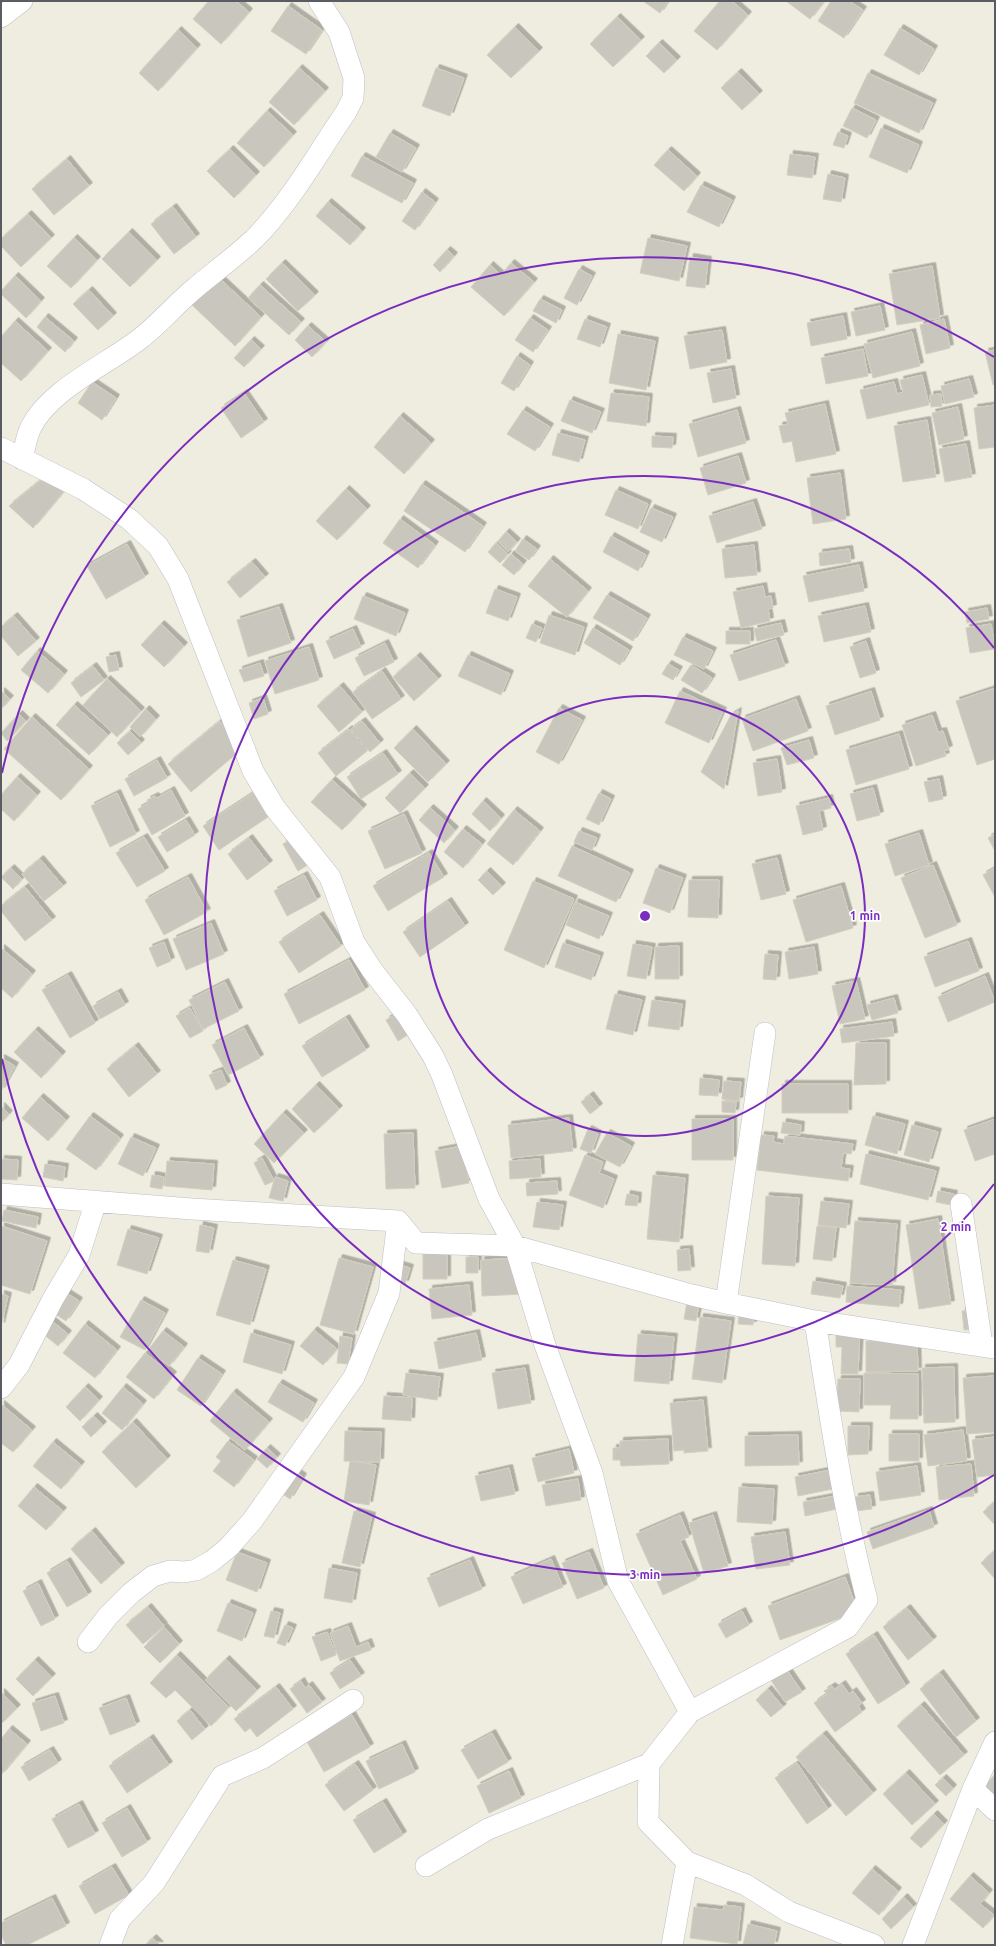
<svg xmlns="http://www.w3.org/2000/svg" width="996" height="1946" font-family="Ubuntu,sans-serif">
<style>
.building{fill:#c9c6bd;stroke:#d3cfbe;filter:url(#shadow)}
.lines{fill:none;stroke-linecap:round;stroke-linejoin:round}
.minor-casing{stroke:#bebfc6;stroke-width:22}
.minor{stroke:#fff;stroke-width:21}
.ring{fill:none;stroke:#7b2cbf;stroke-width:2}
.centre{fill:#7b2cbf;stroke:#fff;stroke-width:2}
.ring-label{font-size:12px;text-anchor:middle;font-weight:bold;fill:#7b2cbf;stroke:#fff;stroke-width:3.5;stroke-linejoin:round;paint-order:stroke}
</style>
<defs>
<filter id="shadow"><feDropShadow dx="3.5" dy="-3.5" stdDeviation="0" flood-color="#0004"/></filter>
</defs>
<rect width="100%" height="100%" fill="#eeede0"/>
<!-- building -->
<path class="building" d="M209,1H236L249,12L221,44L193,19Z
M643,1H668L660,13Z
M720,1H732L748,15L717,50L694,31Z
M786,1H824L810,19Z
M831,1H849L863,10L844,38L818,21Z
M288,6L322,30L306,54L271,31Z
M617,17L641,40L613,67L590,44Z
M515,27L539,51L511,78L487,55Z
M900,28L934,49L919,75L884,55Z
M178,30L197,48L158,91L139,73Z
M659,43L677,60L664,73L646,56Z
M299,68L325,91L294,125L269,102Z
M436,68L464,78L450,116L422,106Z
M738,72L759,94L742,110L721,88Z
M868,73L933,103L919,133L854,103Z
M852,108L876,120L867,138L843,126Z
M267,111L293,135L264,167L237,143Z
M881,128L919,145L907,173L869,157Z
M838,132L848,136L844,148L833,145Z
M390,133L416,148L402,172L376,157Z
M230,149L256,175L234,198L207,171Z
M668,150L697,176L684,191L654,165Z
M790,154L815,157L812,178L787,175Z
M362,156L413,183L402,203L351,176Z
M67,159L89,186L54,215L32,189Z
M828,174L845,178L841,202L823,199Z
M701,185L732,200L719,227L687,212Z
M422,192L435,202L415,230L402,221Z
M328,202L362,231L350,245L316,216Z
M173,207L196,237L174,254L151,224Z
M28,214L51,238L21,267L1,246V239Z
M129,232L157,260L130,287L102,259Z
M74,238L97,260L71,288L47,266Z
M648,238L687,246L679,281L640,273Z
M447,250L454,256L440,272L433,265Z
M690,257L708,260L705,288L686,286Z
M282,263L315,295L298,311L266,279Z
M511,263L534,282L504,316L471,287L490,265L501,275Z
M932,266L940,318L897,325L889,274Z
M579,269L592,276L577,305L564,298Z
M15,276L41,301L26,318L1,294V291Z
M217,276L261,317L235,346L191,304Z
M260,285L301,322L289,335L248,298Z
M89,290L113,316L98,330L73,304Z
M540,299L562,310L556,323L533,311Z
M880,306L885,330L856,336L851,312Z
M843,316L847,339L811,346L807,323Z
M45,317L74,341L65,352L37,327Z
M530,318L548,330L533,352L515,340Z
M585,319L607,327L600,347L577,339Z
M944,319L950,348L926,354L920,325Z
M15,321L48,351L21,381L1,363V337Z
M308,326L326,342L312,357L295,340Z
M722,330L727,362L690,369L684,336Z
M912,332L920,366L873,378L864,344Z
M618,334L655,341L646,390L609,383Z
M251,340L261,349L244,367L234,358Z
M863,349L868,376L826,384L821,358Z
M995,350V384L993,385L985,352Z
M517,356L530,365L514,391L501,383Z
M731,369L736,398L713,403L707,373Z
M922,375L929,405L867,419L860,390L894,382L897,394L903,392L900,380Z
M969,379L974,397L945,404L941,386Z
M92,382L116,398L102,420L78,403Z
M244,393L264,422L241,438L221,408Z
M611,393L649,397L646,426L607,421Z
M941,394L942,406L931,407L930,395Z
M570,400L601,412L592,433L561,421Z
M825,404L836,454L796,462L792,441L783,443L779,426L788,424L785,413Z
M995,405V447L979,449L974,408Z
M958,407L964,439L939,445L932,413Z
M523,410L550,427L535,451L507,434Z
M737,410L746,443L698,457L689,424Z
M400,416L431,443L404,474L374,447Z
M927,420L936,477L903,482L894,426Z
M558,433L585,440L579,462L552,455Z
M652,436L673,437L672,448L652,447Z
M966,444L972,477L945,482L939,449Z
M738,456L746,483L708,495L700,468Z
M840,473L846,519L813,524L807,478Z
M46,476L64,491L33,528L9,506Z
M422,484L483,526L465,552L404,511Z
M346,489L367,509L337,540L316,521Z
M616,490L648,504L638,529L605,515Z
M753,502L762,529L717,543L709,516Z
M651,508L673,517L662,542L640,532Z
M400,519L435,545L418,568L383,543Z
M506,532L517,542L508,552L498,541Z
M611,536L646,555L638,571L603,552Z
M523,539L537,549L529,560L515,551Z
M496,543L508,554L500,563L488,552Z
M127,544L145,577L106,599L87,566Z
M754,545L757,575L725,578L722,549Z
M849,549L851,562L820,566L819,553Z
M511,554L523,564L514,575L502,565Z
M550,559L588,591L567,617L528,586Z
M252,562L265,577L240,598L227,582Z
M859,565L864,591L809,602L803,576Z
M763,586L765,597L771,596L773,608L768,609L770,621L741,628L733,592Z
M495,589L517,597L508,621L486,613Z
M607,595L647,618L633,641L593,618Z
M363,596L405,613L396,636L354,619Z
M865,606L871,632L824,642L818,616Z
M279,607L291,643L248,657L237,620Z
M987,608L989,619L967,623L965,612Z
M549,615L584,627L575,655L540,643Z
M14,616L36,641L18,656L1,636V627Z
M781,623L784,635L757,641L754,629Z
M161,624L184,646L164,667L141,645Z
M532,624L542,628L536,642L526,638Z
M991,624L995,649L970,653L966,628Z
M593,628L629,650L620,665L584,643Z
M353,629L361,647L334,659L326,641Z
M726,631H750V644H726Z
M683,637L713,651L704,669L674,655Z
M776,640L785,666L739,681L730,655Z
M866,641L876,673L860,678L850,647Z
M385,643L394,662L364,676L355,658Z
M309,647L319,680L275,694L265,661Z
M37,651L64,674L48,693L21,670Z
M116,655L119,670L109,672L106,657Z
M468,655L510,674L501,695L458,676Z
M417,656L438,679L414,701L393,677Z
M260,663L264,676L244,682L239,670Z
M668,664L679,670L673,680L662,674Z
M691,665L712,678L702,693L681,680Z
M93,666L104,680L81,697L71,683Z
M382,671L401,699L372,719L353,692Z
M107,679L141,711L117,737L83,705Z
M340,686L362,712L339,732L317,706Z
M995,688V759L977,765L956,701Z
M1,691L10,699L1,709Z
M680,691L723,711L709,743L665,723Z
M871,691L880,720L835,735L826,706Z
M263,698L268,714L254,719L249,703Z
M796,699L808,731L753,751L742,719Z
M74,705L108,735L89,755L56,725Z
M559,708L582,720L559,764L536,752Z
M146,709L156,719L140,737L130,727Z
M738,711L731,752L724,789L701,772L731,715Z
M19,714L26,721L7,741L1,733Z
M932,715L938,732L943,731L949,749L944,751L946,756L916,766L902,725Z
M32,717L89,769L61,800L4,749Z
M220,721L243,748L191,792L168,764Z
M362,721L380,743L370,752L351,729Z
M349,729L367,751L336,776L318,753Z
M413,729L446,764L428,782L394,748Z
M130,731L141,743L128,755L117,743Z
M899,734L909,769L856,785L846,750Z
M809,740L814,758L787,765L781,748Z
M383,753L398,774L361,799L347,777Z
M777,759L782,792L758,796L753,763Z
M157,760L167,778L134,796L125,779Z
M410,773L425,788L400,813L385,798Z
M17,777L37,795L14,821L1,809V795Z
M939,779L943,799L929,802L924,782Z
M332,780L363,808L342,830L311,802Z
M873,788L880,815L857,821L850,794Z
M171,790L185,816L152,835L138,809L149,803L147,800L155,796L157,798Z
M256,791L271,815L219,850L203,826Z
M117,793L136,834L110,847L91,806Z
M599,793L611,799L599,825L586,819Z
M829,798L831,808L819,811L823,830L803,835L796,806Z
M483,801L501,818L490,831L472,814Z
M430,808L455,830L444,843L419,820Z
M514,810L540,831L513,865L487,844Z
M404,814L422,853L385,869L368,831Z
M186,820L195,835L167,852L158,837Z
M463,829L482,844L463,868L444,852Z
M579,831L597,838L592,850L574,842Z
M919,833L929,865L895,876L885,844Z
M995,834V851L988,838Z
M144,837L165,871L137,887L116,853Z
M295,837L311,863L298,871L283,844Z
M249,838L269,864L247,880L228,854Z
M572,846L630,873L616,902L558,876Z
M429,853L444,877L388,911L373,886Z
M777,858L786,894L761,900L752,864Z
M40,859L63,886L44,901L22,874Z
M933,865L957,925L925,938L901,878Z
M11,868L22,879L13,889L1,877Z
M656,868L683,878L670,913L643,903Z
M995,868V897L983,875Z
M487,871L502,886L493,895L478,880Z
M304,875L317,900L287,916L274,891Z
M188,877L207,912L164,935L145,900Z
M689,880H719L718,918L688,917Z
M533,881L574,899L544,968L504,950Z
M841,886L853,928L806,942L793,900Z
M25,887L52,920L25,941L1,911V906Z
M448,901L465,926L420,957L403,932Z
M575,902L609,916L599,939L566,925Z
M320,915L341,946L299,973L279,942Z
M211,923L224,954L186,970L173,939Z
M968,941L979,971L935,987L924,957Z
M164,942L171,961L157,967L149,948Z
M563,943L600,956L591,980L555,967Z
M633,944L652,947L646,979L627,976Z
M679,946V979H655V947Z
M814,947L818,974L789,979L785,952Z
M1,948L32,974L12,998L1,988Z
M765,954L778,955L776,980L763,979Z
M349,960L365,990L299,1024L284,994Z
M68,975L95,1023L70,1038L42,990Z
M985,976L995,1002L948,1022L938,997Z
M856,981L865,1019L840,1024L832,986Z
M225,982L239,1011L203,1029L189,1000Z
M118,992L125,1005L100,1019L93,1006Z
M615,994L642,1000L633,1035L606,1029Z
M894,998L898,1013L872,1020L867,1005Z
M652,1000L682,1004L679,1030L648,1026Z
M190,1008L203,1031L190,1038L176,1016Z
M399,1012L411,1033L398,1041L386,1020Z
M346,1018L366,1050L322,1077L302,1046Z
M892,1022L894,1036L842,1043L840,1029Z
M244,1028L260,1058L228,1075L212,1045Z
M35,1030L62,1055L41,1078L14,1052Z
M856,1043H886V1084L854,1085Z
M135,1046L157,1074L129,1097L107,1069Z
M1,1058L15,1066L1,1091Z
M221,1070L227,1085L216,1090L209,1075Z
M700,1078L719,1080L718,1096L699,1095Z
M724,1081L741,1082L739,1101L722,1099Z
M782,1084H848V1113H782Z
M316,1085L339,1109L314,1133L292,1109Z
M590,1095L599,1107L590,1114L581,1102Z
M40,1097L66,1120L48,1141L22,1118Z
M722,1101L736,1102L735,1113L722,1112Z
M1,1106L9,1114L1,1123Z
M283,1113L304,1133L274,1163L254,1144Z
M90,1116L120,1138L96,1170L66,1149Z
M873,1116L905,1124L897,1154L865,1145Z
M569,1118L573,1151L511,1158L508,1125Z
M692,1119H733V1160H692Z
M995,1119V1154L975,1161L964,1130Z
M783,1122L801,1125L800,1135L781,1133Z
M912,1125L938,1132L929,1162L904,1155Z
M588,1129L598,1134L591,1153L580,1149Z
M413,1133L415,1188L386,1189L384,1134Z
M607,1133L631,1146L620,1167L595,1154Z
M761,1135L774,1136L773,1142L784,1144L785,1136L853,1144L851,1154L843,1153L841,1168L850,1169L848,1181L757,1170Z
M131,1137L156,1148L143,1176L118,1164Z
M462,1146L469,1183L442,1188L435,1151Z
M866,1154L936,1171L928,1200L860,1184Z
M585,1155L603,1162L599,1173L614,1179L603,1208L569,1195Z
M262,1158L274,1181L265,1185L254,1163Z
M1,1159L18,1160L17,1180L1,1179Z
M540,1159L541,1177L510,1179L509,1161Z
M167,1161L214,1164L212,1190L165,1186Z
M45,1164L65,1167L63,1181L43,1177Z
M152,1175L164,1177L162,1189L150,1187Z
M653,1175L685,1178L679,1242L647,1239Z
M275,1177L288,1181L283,1201L269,1198Z
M557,1181L558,1194L527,1196L526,1183Z
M938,1191L954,1194L951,1205L936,1202Z
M627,1194L638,1196L637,1206L625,1205Z
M766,1196L799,1198L795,1266L762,1264Z
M821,1201L849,1204L846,1228L818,1225Z
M537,1202L563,1205L559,1230L533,1227Z
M4,1210L38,1217L36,1228L2,1221Z
M938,1219L951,1304L919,1309L906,1225Z
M855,1221L897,1224L892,1285L850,1283Z
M200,1225L214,1228L209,1253L196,1251Z
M1,1226L47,1241L30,1294L1,1285Z
M817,1226L836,1228L832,1261L813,1259Z
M128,1229L159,1238L147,1274L117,1265Z
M689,1249L691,1270L678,1271L677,1250Z
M423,1254H447V1279H423Z
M466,1257H478V1273H466Z
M339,1258L373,1267L354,1334L320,1325Z
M524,1258L526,1294L482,1296L481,1260Z
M233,1260L266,1269L250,1325L216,1315Z
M400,1265L410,1268L405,1284L395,1281Z
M813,1281L843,1286L840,1298L811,1294Z
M469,1285L472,1315L432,1319L429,1289Z
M847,1286L901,1290L899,1307L846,1302Z
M65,1292L79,1301L66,1321L52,1312Z
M1,1294L8,1296L1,1326Z
M141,1300L165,1313L145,1350L120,1337Z
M687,1302L699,1304L696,1321L684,1319Z
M975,1310L976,1329L964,1330L962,1311Z
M739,1312L754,1313L753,1325L738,1324Z
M700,1317L731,1321L722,1383L692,1379Z
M52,1321L68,1334L58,1346L42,1333Z
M85,1324L117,1350L95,1378L63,1353Z
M836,1327L860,1328L858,1374H841L842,1347H836Z
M314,1330L337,1349L323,1365L300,1346Z
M163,1331L184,1347L169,1366L148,1350Z
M251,1333L291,1345L282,1374L243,1362Z
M476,1333L482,1360L439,1369L434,1342Z
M638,1334L674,1337L669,1384L634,1381Z
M340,1336L352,1338L348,1364L337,1363Z
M917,1340L918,1371L866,1372V1341Z
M145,1353L173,1375L154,1399L126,1377Z
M198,1358L222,1374L201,1406L177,1390Z
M954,1367L955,1422L924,1423L922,1368Z
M525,1368L531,1403L498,1409L492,1373Z
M406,1373L440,1377L437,1400L403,1395Z
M864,1373L918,1374V1419H890L891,1405H864Z
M995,1376V1432L967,1434L963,1378Z
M838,1379H860L859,1412L837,1411Z
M279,1383L314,1403L303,1422L268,1402Z
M85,1387L99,1400L80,1421L66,1407Z
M123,1387L143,1404L122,1430L102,1413Z
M233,1392L269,1422L245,1450L210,1421Z
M384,1396L412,1398L411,1421L382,1419Z
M703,1400L708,1451L684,1453V1450L674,1451L670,1403Z
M1,1404L32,1430L13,1452L1,1443Z
M94,1416L103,1425L91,1437L82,1427Z
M133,1422L167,1459L136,1488L102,1452Z
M848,1426H869L868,1454L848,1455Z
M963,1430L967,1461L928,1466L924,1435Z
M345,1431L381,1432L380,1462L344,1461Z
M889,1434H919V1461H889Z
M798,1435L799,1465L745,1466V1436Z
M995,1437V1475L977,1477L972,1440Z
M668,1439L669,1464L621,1466L620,1460H613V1448H620V1441Z
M228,1441L254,1460L234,1487L213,1471L221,1461L216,1457Z
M53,1442L81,1465L61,1489L33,1466Z
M267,1448L277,1457L267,1468L257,1459Z
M569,1449L574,1473L538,1482L532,1458Z
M350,1461L376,1465L369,1505L344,1501Z
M971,1464L974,1496L939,1500L936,1467Z
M917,1466L921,1495L880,1501L876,1472Z
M509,1468L515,1494L481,1501L475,1476Z
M292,1469L303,1477L290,1499L278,1491Z
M830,1470L833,1489L798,1496L795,1477Z
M578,1479L581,1500L546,1506L542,1485Z
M34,1487L63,1511L46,1530L18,1506Z
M739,1487L774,1489L772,1524L737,1522Z
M870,1495L872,1509L856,1511L855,1497Z
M835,1496L837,1509L805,1516L803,1502Z
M995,1501V1525L983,1512Z
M929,1510L934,1527L873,1549L867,1532Z
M354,1511L372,1516L360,1567L342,1563Z
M680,1515L689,1537L680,1541L697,1579L663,1595L636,1534Z
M713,1515L728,1566L704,1573L689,1523Z
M92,1531L121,1566L101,1584L71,1549Z
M785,1532L790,1565L756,1569L751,1537Z
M995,1550V1579L981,1563Z
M237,1552L267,1563L257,1592L226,1580Z
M589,1552L604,1588L577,1599L562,1563Z
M551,1559L563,1587L523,1604L511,1577Z
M470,1560L482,1589L439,1607L427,1578Z
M67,1561L88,1595L67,1607L47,1573Z
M329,1568L357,1573L352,1603L324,1598Z
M845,1577L858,1612L780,1640L768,1606Z
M38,1583L55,1619L41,1626L23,1591Z
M228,1603L253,1613L242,1641L217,1631Z
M148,1607L164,1626L143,1644L126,1625Z
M907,1608L933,1640L908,1660L883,1627Z
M271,1611L280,1613L274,1638L264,1636Z
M742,1611L749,1625L726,1638L718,1624Z
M285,1625L293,1628L285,1646L277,1643Z
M348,1626L356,1647L368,1642L371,1650L340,1661L330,1633Z
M164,1627L179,1644L160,1663L144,1647Z
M327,1632L336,1655L321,1661L312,1637Z
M874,1635L906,1686L878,1704L846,1654Z
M177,1655L229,1707L211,1726L175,1690L166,1698L150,1683Z
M226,1659L257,1690L236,1711L205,1680Z
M35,1660L52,1677L33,1696L16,1679Z
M350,1660L361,1676L340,1689L330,1673Z
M787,1670L802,1692L785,1702L771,1680Z
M940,1673L976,1721L956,1737L920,1689Z
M301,1681L305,1688L309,1685L322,1702L307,1713L290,1689Z
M842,1684L849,1694L853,1691L862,1703L858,1706L862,1712L835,1732L814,1703L827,1694L824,1691L832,1686L835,1689Z
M276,1687L293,1709L257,1737L250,1728L245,1732L234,1719Z
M768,1689L783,1707L771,1717L756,1700Z
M1,1692L17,1708L1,1724Z
M55,1696L64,1723L41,1731L32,1703Z
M126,1698L136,1725L110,1735L99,1708Z
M921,1705L964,1755L940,1775L897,1726Z
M190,1710L205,1729L192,1740L177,1721Z
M352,1715L370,1747L324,1772L306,1740Z
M9,1729L27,1744L1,1775V1739Z
M492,1733L508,1762L478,1779L461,1750Z
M823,1734L873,1793L846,1816L796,1757Z
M150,1738L169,1765L127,1793L109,1766Z
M402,1744L415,1772L379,1789L366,1761Z
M50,1750L58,1763L29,1781L21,1767Z
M797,1763L828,1809L807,1824L775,1778Z
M355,1764L373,1790L344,1811L325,1785Z
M509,1771L521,1798L489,1813L477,1786Z
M906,1773L935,1804L912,1825L883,1794Z
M994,1776L995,1777V1797L984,1786Z
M943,1778L953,1788L946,1796L935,1785Z
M383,1802L403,1835L374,1853L353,1820Z
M79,1804L95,1834L68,1848L52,1819Z
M127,1808L147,1842L122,1857L102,1823Z
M934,1814L944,1824L921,1848L910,1838Z
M112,1867L129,1895L95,1914L79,1886Z
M872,1869L898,1891L879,1915L852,1893Z
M970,1876L989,1893L980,1904L994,1915L983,1928L950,1899Z
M904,1897L913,1907L891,1929L882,1919Z
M52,1898L66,1926L27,1945H6L1,1935V1923Z
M724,1905L741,1907L737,1944L690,1938L694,1907L723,1910Z
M748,1924L777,1931L774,1945H743Z
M153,1938L160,1945H145Z"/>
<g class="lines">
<defs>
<path id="minor" d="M1,17L22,1
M1,448L83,489L129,519L158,546L178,579L253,771L275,808L330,877L354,942L372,970L407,1015L433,1056L442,1075L489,1199L515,1246L545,1345L592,1473L618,1581L690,1712
M22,459C25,448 26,437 31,427C50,389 108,364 141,338C160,323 175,305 194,289C214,272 235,257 254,239C291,202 317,154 346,112L353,98L354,78L339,32L319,1
M1,1194L192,1209L398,1221L416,1243L515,1246L692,1295L726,1303L815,1321L995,1348
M961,1204L982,1345
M726,1303L765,1033
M1,1388L19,1365L53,1299L79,1255L96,1201
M88,1642L108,1616L131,1593L153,1576L170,1571L184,1572L196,1570L212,1561L229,1547L252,1521L354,1377L389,1293L398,1221
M649,1764L648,1822L687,1862L746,1885L789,1912L874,1945
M973,1789L995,1810
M426,1866L488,1829L649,1764L690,1712L848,1627L867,1600C843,1508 830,1415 815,1321
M110,1945L120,1919L154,1883L222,1776L263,1758L353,1700
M672,1945L687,1862
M913,1945L973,1789L995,1742"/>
</defs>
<!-- minor casing -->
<use href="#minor" class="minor-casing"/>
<!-- minor -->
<use href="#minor" class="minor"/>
</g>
<!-- distance rings -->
<g class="ring">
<circle cx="645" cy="916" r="220"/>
<path d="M994 1184A440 440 0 1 1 994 648"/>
<path d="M994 1475A659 659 0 0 1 2 1059M2 773A659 659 0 0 1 994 357"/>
</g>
<circle cx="645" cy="916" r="6" class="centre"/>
<g class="ring-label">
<text x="865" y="920">1 min</text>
<text x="956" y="1231">2 min</text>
<text x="645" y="1579">3 min</text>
</g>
<!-- border -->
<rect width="996" height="1946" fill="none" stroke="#595d63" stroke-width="4"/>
</svg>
